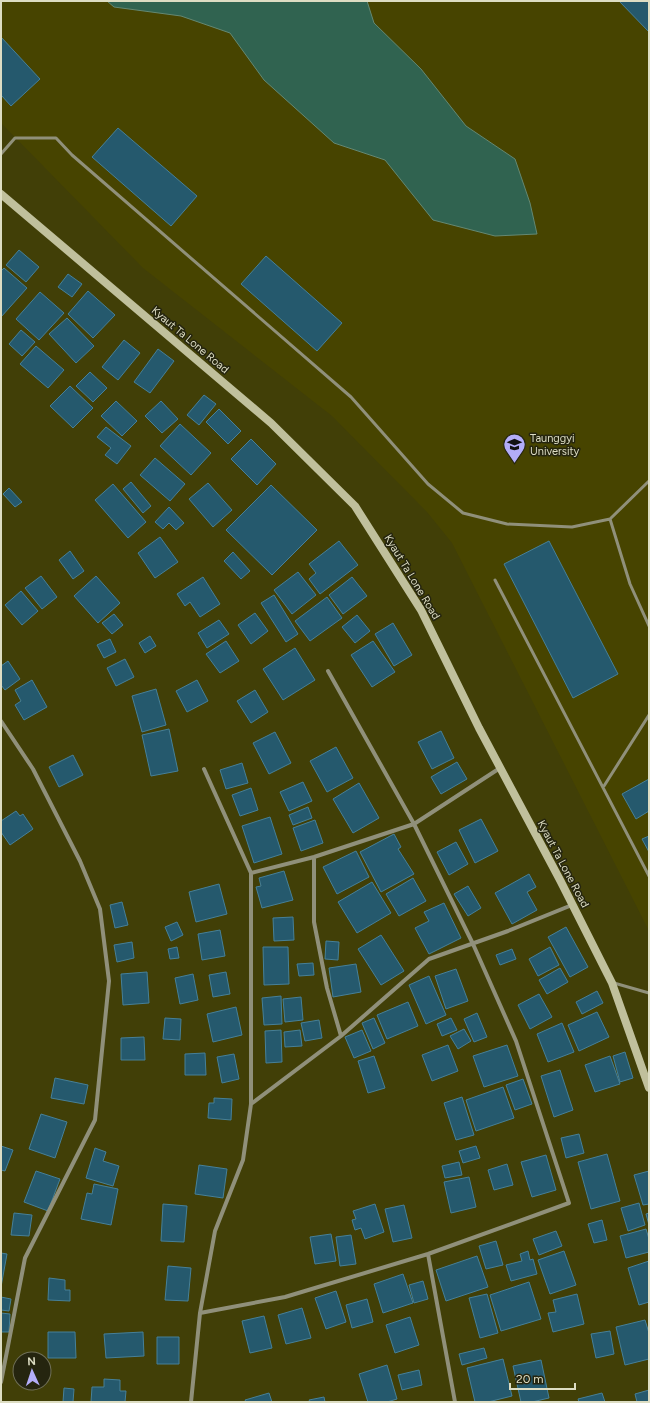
<svg xmlns="http://www.w3.org/2000/svg" width="650" height="1403" font-family="Figtree,sans-serif">
<style>
.built{fill:#474400}
.water{fill:#306350;stroke:#648872}
.building{fill:#25596d;stroke:#468098}
.lines{fill:none;stroke-linecap:round;stroke-linejoin:round}
.service{stroke:#90907a;stroke-width:3}
.minor{stroke:#90907a;stroke-width:4}
.secondary{stroke:#c0c09c;stroke-width:8}
.labels{text-anchor:middle;dominant-baseline:central;stroke-width:3;stroke-linejoin:round;paint-order:stroke}
.street-label{font-size:11px;fill:#ddddc3;stroke:#25250f}
.poi-label{font-size:11px;fill:#ddddc3;stroke:#25250f;text-anchor:start}
</style>
<rect width="100%" height="100%" fill="#413f07"/>
<!-- built -->
<path class="built" d="M1,1H649V931L452,543L427,512L332,416L143,268L1,123Z"/>
<!-- water -->
<path class="water" d="M107,1H367L374,23L421,69L466,126L515,159L530,203L537,234L495,236L433,220L385,160L334,143L264,80L230,33L181,16L114,7Z"/>
<!-- building -->
<path class="building" d="M619,1H649V32Z
M1,37L40,79L11,106L1,95Z
M118,128L197,196L171,226L92,157Z
M19,250L39,267L26,282L6,265Z
M266,256L342,323L317,351L241,284Z
M4,268L27,288L1,317V271Z
M68,274L82,284L72,297L58,287Z
M88,291L115,315L93,338L68,314Z
M40,292L64,313L39,340L16,319Z
M67,318L94,346L76,363L49,334Z
M21,330L35,342L22,356L9,344Z
M124,340L140,353L118,380L102,367Z
M36,346L64,370L48,388L20,364Z
M158,349L174,361L150,393L134,382Z
M90,372L107,388L93,402L76,386Z
M70,386L93,408L73,428L50,406Z
M204,395L216,404L199,425L187,415Z
M116,401L137,421L122,436L101,416Z
M161,401L178,419L162,433L145,416Z
M219,409L241,431L228,444L206,422Z
M180,424L211,453L191,475L160,446Z
M106,427L131,446L117,464L105,455L111,448L97,437Z
M251,439L276,464L257,485L231,459Z
M155,458L185,484L170,501L140,475Z
M131,482L151,506L143,513L123,489Z
M208,483L232,510L213,527L189,499Z
M113,484L146,522L128,538L95,500Z
M271,485L317,530L272,575L226,530Z
M9,488L22,502L15,507L3,494Z
M169,507L184,523L176,530L169,523L163,529L155,522Z
M160,537L178,562L155,578L138,553Z
M339,541L358,565L320,594L309,579L316,573L309,564Z
M549,541L618,674L573,698L504,564Z
M70,551L84,571L73,579L59,560Z
M233,552L250,571L241,579L224,561Z
M298,572L316,595L292,614L274,590Z
M41,576L57,597L42,609L25,588Z
M96,576L120,603L98,623L74,596Z
M203,577L220,604L200,617L190,602L185,606L177,594Z
M352,577L367,596L343,614L329,595Z
M21,591L38,611L22,625L5,605Z
M274,595L298,634L286,642L261,603Z
M327,597L342,618L310,641L295,621Z
M255,613L268,631L251,644L238,625Z
M114,614L123,625L112,634L102,623Z
M357,615L370,631L355,643L342,627Z
M219,620L229,634L207,648L198,633Z
M393,623L412,655L394,666L375,634Z
M150,636L156,646L145,653L139,643Z
M110,639L116,652L104,658L97,645Z
M226,641L239,661L220,673L206,654Z
M373,641L395,672L372,687L351,655Z
M295,648L315,680L283,700L263,669Z
M125,659L134,677L116,686L107,668Z
M8,661L20,679L5,690L1,685V666Z
M32,680L47,707L24,720L15,705L21,701L15,690Z
M197,680L208,701L187,712L176,691Z
M156,689L166,725L142,732L132,696Z
M255,690L268,712L251,723L237,701Z
M169,729L178,771L151,776L142,735Z
M441,731L454,758L432,769L418,742Z
M275,732L291,763L269,774L253,743Z
M336,747L353,778L327,792L310,761Z
M73,755L83,775L59,787L49,767Z
M457,762L467,779L441,794L431,777Z
M242,763L248,783L226,789L220,770Z
M649,779V811L636,819L622,794Z
M303,782L312,801L289,811L280,792Z
M359,783L379,818L353,833L333,799Z
M251,788L258,810L240,816L232,795Z
M308,807L312,818L293,825L289,815Z
M16,811L20,816L23,814L33,829L10,845L1,832V821Z
M270,817L282,854L254,863L242,826Z
M481,819L498,851L475,863L459,830Z
M315,820L323,843L301,851L293,828Z
M394,834L401,847L398,849L414,874L381,892L360,852Z
M649,836V852L642,839Z
M456,842L468,864L449,875L437,852Z
M356,851L369,877L337,894L323,867Z
M284,871L293,900L262,908L256,887L261,886L259,878Z
M529,874L536,887L527,892L537,910L512,924L495,893Z
M413,878L426,901L399,916L386,894Z
M372,882L391,913L357,933L338,902Z
M219,884L227,914L196,922L189,892Z
M468,886L481,908L468,916L454,894Z
M122,902L128,925L115,928L110,905Z
M444,903L461,938L429,954L415,928L429,921L424,912Z
M293,917L294,940L274,941L273,918Z
M177,922L183,935L171,941L165,927Z
M566,927L588,967L570,977L548,937Z
M220,930L225,956L202,960L198,934Z
M381,935L404,971L381,985L358,949Z
M326,941L339,942L338,960L325,959Z
M132,942L134,958L117,962L114,945Z
M177,947L179,958L170,959L168,949Z
M263,947H288L289,984L264,985Z
M550,947L559,965L538,976L529,959Z
M512,949L516,959L500,965L496,955Z
M313,963L314,975L299,976L297,964Z
M356,964L361,992L333,997L329,968Z
M560,968L568,982L547,994L539,980Z
M456,969L468,1001L446,1009L435,976Z
M147,972L149,1003L123,1005L121,974Z
M226,972L230,994L213,997L209,975Z
M193,974L198,1000L180,1004L175,978Z
M429,976L446,1015L426,1024L409,985Z
M597,991L603,1003L582,1014L576,1002Z
M539,994L552,1017L530,1029L518,1005Z
M281,996L282,1024L264,1025L262,998Z
M301,997L303,1020L285,1022L283,999Z
M408,1002L418,1026L387,1039L377,1015Z
M236,1007L242,1035L213,1042L207,1014Z
M597,1012L609,1037L579,1051L568,1025Z
M477,1013L487,1037L474,1042L464,1019Z
M165,1018L181,1019L180,1040L163,1039Z
M374,1018L385,1043L373,1049L362,1023Z
M451,1018L457,1030L442,1036L437,1024Z
M319,1020L322,1038L305,1041L301,1023Z
M562,1023L574,1052L548,1062L537,1034Z
M464,1029L471,1041L458,1049L450,1036Z
M281,1030L282,1062L266,1063L265,1031Z
M300,1030L302,1046L285,1047L284,1032Z
M362,1030L371,1051L354,1058L345,1037Z
M144,1037L145,1060H121V1038Z
M448,1045L458,1071L432,1081L422,1055Z
M507,1045L518,1076L484,1087L473,1056Z
M625,1052L633,1078L620,1082L613,1056Z
M205,1053L206,1075H185V1054Z
M234,1054L239,1079L222,1083L217,1057Z
M374,1056L385,1088L368,1093L358,1061Z
M610,1056L620,1084L595,1092L585,1065Z
M560,1070L573,1110L554,1117L541,1076Z
M55,1078L88,1085L84,1104L51,1098Z
M523,1079L532,1104L515,1110L506,1085Z
M503,1087L514,1118L476,1131L466,1100Z
M462,1097L474,1135L456,1140L444,1103Z
M214,1098L232,1099L231,1120L208,1118L209,1103H214Z
M41,1114L67,1122L55,1158L29,1149Z
M579,1134L584,1153L566,1158L561,1138Z
M1,1146L13,1150L5,1171L1,1170Z
M476,1146L480,1158L463,1163L459,1151Z
M95,1148L106,1152L103,1161L119,1166L113,1186L86,1178Z
M607,1154L620,1201L591,1209L578,1162Z
M546,1155L556,1190L532,1197L521,1162Z
M459,1162L462,1175L445,1178L442,1166Z
M507,1164L513,1185L494,1190L488,1170Z
M199,1165L227,1169L223,1198L195,1194Z
M36,1171L60,1179L48,1211L24,1202Z
M649,1171V1204L643,1205L634,1175Z
M469,1177L476,1207L451,1213L444,1182Z
M94,1184L118,1189L111,1225L81,1219L87,1193L92,1194Z
M639,1203L645,1225L628,1231L621,1208Z
M163,1204L187,1206L184,1242L161,1241Z
M375,1204L384,1232L365,1239L361,1228L355,1230L352,1220L356,1219L353,1211Z
M404,1205L412,1238L393,1242L385,1209Z
M14,1213L32,1215L29,1236L11,1235Z
M649,1213V1225L646,1214Z
M602,1220L607,1240L594,1243L588,1224Z
M646,1229L649,1239V1252L626,1258L620,1236Z
M556,1231L562,1246L539,1255L533,1239Z
M331,1234L336,1261L315,1264L310,1237Z
M351,1235L356,1264L340,1266L336,1237Z
M496,1241L503,1265L486,1269L479,1246Z
M528,1251L530,1260L533,1259L537,1274L511,1281L506,1265L522,1261L520,1254Z
M564,1251L576,1285L550,1294L538,1260Z
M1,1253L7,1254L1,1287Z
M477,1256L488,1287L446,1301L436,1270Z
M649,1261V1302L639,1305L628,1268Z
M168,1266L191,1268L188,1301L165,1300Z
M403,1274L413,1303L383,1313L374,1284Z
M49,1278L65,1280V1290H70V1301L48,1300Z
M423,1281L428,1299L414,1303L409,1285Z
M529,1282L541,1319L501,1331L490,1295Z
M336,1291L346,1322L326,1329L315,1298Z
M487,1294L498,1333L480,1338L469,1298Z
M577,1294L584,1324L553,1332L548,1313L556,1312L553,1300Z
M1,1297L11,1299L9,1311L1,1310Z
M367,1299L373,1322L352,1328L346,1305Z
M302,1308L311,1338L286,1344L278,1315Z
M1,1313L10,1314L9,1332H1Z
M264,1316L272,1348L250,1353L242,1321Z
M410,1317L419,1345L395,1353L386,1325Z
M645,1320L649,1333V1359L625,1365L616,1327Z
M610,1331L614,1354L596,1358L591,1334Z
M48,1332H75L76,1358H48Z
M143,1332L144,1356L106,1358L104,1334Z
M157,1337H179V1364H157Z
M484,1348L487,1358L462,1365L459,1354Z
M503,1359L512,1396L488,1402H475L467,1368Z
M541,1360L549,1398L532,1402H521L513,1366Z
M387,1365L397,1399L387,1402H368L359,1374Z
M419,1370L422,1385L402,1390L398,1375Z
M104,1379L120,1380V1391H126L125,1402H91L92,1387H104Z
M64,1388L74,1389L73,1402H63Z
M649,1390V1402H637L635,1394Z
M269,1393L272,1402H246L245,1400Z
M602,1393L605,1402H579L578,1399Z
M324,1397L325,1402H310L309,1400Z"/>
<g class="lines">
<!-- service -->
<path class="service" d="M1,154L15,138H56L72,155L351,397L428,484L463,513L507,524L572,527L610,519L649,481
M610,519L630,584L649,626
M495,580L649,876
M604,786L649,715
M614,983L649,993"/>
<!-- minor -->
<path class="minor" d="M1,721L33,769L80,861L100,909L109,981L95,1120L25,1258L1,1382
M314,857V922L327,988L341,1036
M251,873L314,857L414,824L500,768
M251,1104L341,1036L429,959L508,931L572,905
M428,1254L455,1402
M200,1313L285,1297L428,1254L569,1203L516,1041L473,944L414,824L328,671
M191,1402L200,1313L215,1231L243,1160L251,1104V873L204,769"/>
<!-- secondary -->
<path class="secondary" d="M1,194L271,423L355,506L421,610L479,728L560,880L612,983L649,1088"/>
</g>
<!-- icons -->
<defs>
<symbol id="university-pin" viewBox="-11 -11 22 30"><path d="M0 17L-7.5 6A9.5 9.5 0 1 1 7.5 6Z" fill="#b3adf9" stroke="#25250f"/><path d="M0-5L7-2L0 1L-7-2ZM-4 1L0 2.5L4 1V4Q0 6-4 4Z" fill="#111"/></symbol>
</defs>
<g fill-rule="evenodd">
<use href="#university-pin" x="502" y="432" width="25" height="34"/>
</g>
<g class="labels">
<!-- street labels -->
<g class="street-label">
<text transform="translate(190 340) rotate(40)">Kyaut Ta Lone Road</text>
<text transform="translate(412 577) rotate(59)">Kyaut Ta Lone Road</text>
<text transform="translate(563 864) rotate(62)">Kyaut Ta Lone Road</text>
</g>
<!-- poi labels -->
<g class="poi-label">
<text x="530" y="438">Taunggyi<tspan x="530" dy="13">University</tspan></text>
</g>
</g>
<!-- border -->
<rect width="650" height="1403" fill="none" stroke="#ddddc3" stroke-width="4"/>
<!-- north arrow -->
<g transform="translate(32 1371) rotate(357)"><circle r="19" fill="#25250f" stroke="#6f6f57"/>
<path d="M0-3L7 15L0 10L-7 15Z" fill="#b3adf9"/>
<text y="-6" font-size="11" font-weight="bold" text-anchor="middle" fill="#ddddc3">N</text>
</g>
<!-- scale -->
<path d="M510 1383v6h65v-6" fill="none" stroke="#ddddc3" stroke-width="2"/>
<text x="516" y="1383" font-size="12" fill="#ddddc3" stroke="#25250f" stroke-width="3" paint-order="stroke">20 m</text>
</svg>
